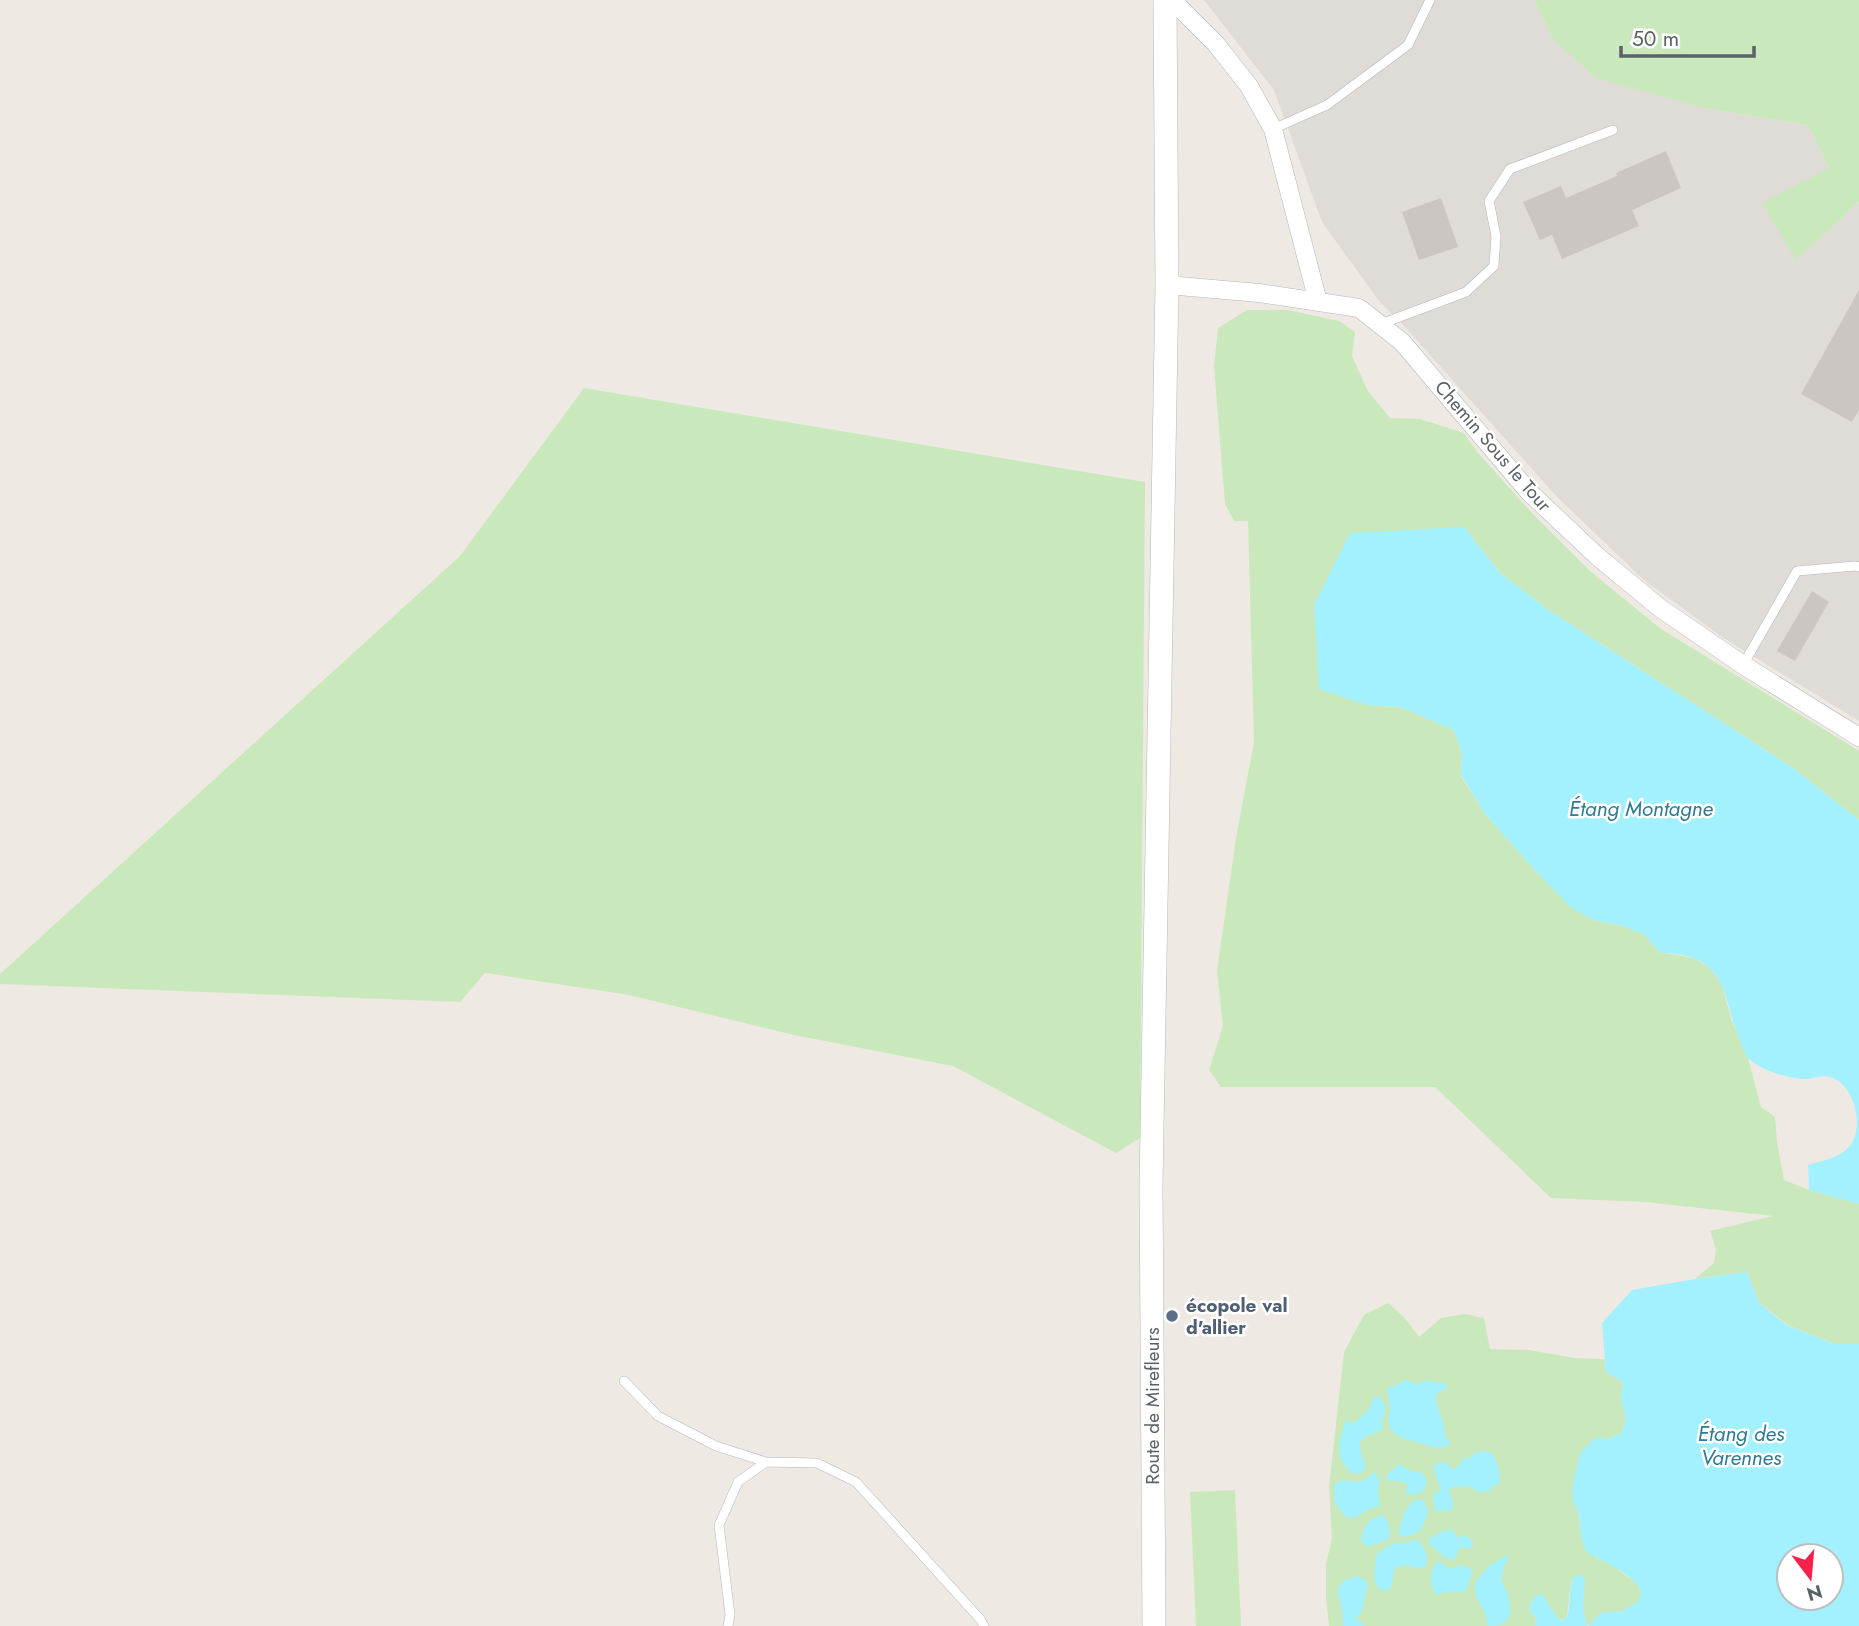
<svg xmlns="http://www.w3.org/2000/svg" width="1859" height="1626" font-family="Jost,sans-serif">
<style>
.industrial{fill:#dfdbd7}
.green{fill:#c9e9bd}
.water{fill:#a3f0ff;fill-rule:evenodd}
.building{fill:#ccc6c2}
.lines{fill:none;stroke-linecap:round;stroke-linejoin:round}
.service-casing{stroke:#b3b8bb;stroke-width:10}
.minor-casing{stroke:#b3b8bb;stroke-width:19}
.tertiary-casing{stroke:#b3b8bb;stroke-width:24}
.service{stroke:#fff;stroke-width:9}
.minor{stroke:#fff;stroke-width:18}
.tertiary{stroke:#fff;stroke-width:23}
.service-dot{fill:#5c6f8a;stroke:#fff;stroke-width:2.5}
.labels{text-anchor:middle;dominant-baseline:central;stroke-width:5;stroke-linejoin:round;paint-order:stroke}
.street-label{font-size:19px;fill:#5b6265;stroke:#fff}
.service-label{font-size:19px;font-weight:bold;fill:#4e5e75;stroke:#fff;text-anchor:start}
.water-label{font-size:21px;font-style:italic;fill:#2e7b94;stroke:#fff}
</style>
<rect width="100%" height="100%" fill="#efe9e3"/>
<!-- industrial -->
<path class="industrial" d="M1204,0H1534L1553,39L1704,108L1808,125L1829,168L1796,259L1859,202V721L1722,637L1644,580L1558,498L1405,327L1379,301L1322,222L1274,90Z"/>
<!-- green -->
<path class="green" d="M1534,0H1859V202L1796,260L1762,203L1829,168L1808,125L1704,108L1596,78L1553,39Z
M1247,310H1288L1339,321L1355,332L1352,356L1368,391L1390,418L1420,419L1464,433L1478,453L1532,513L1590,571L1661,629L1859,751V820L1793,768L1550,611L1500,573L1464,527L1367,705L1400,707L1454,730L1462,753L1461,776L1485,814L1533,868L1569,905L1593,920L1623,926L1645,935L1659,952L1694,958L1710,968L1722,984L1731,1019L1748,1058L1761,1107L1775,1117L1777,1142L1784,1180L1809,1190L1859,1204V1344H1835L1789,1326L1759,1303L1747,1272L1695,1279L1714,1263L1716,1249L1710,1231L1773,1216L1645,1202L1551,1198L1435,1087H1221L1209,1070L1223,1026L1217,971L1236,838L1254,742L1248,521H1234L1225,504L1214,366L1218,328Z
M584,388L1145,482L1140,1138L1116,1153L953,1066L794,1035L629,995L485,973L460,1002L0,984V974L460,556Z
M1388,1303L1405,1318L1419,1337L1441,1318L1465,1314L1484,1318L1490,1349L1529,1350L1574,1358L1605,1359L1606,1372L1623,1382L1621,1399L1626,1420L1621,1433L1611,1438H1595L1573,1499L1578,1512L1582,1540L1596,1558L1614,1565L1621,1572L1636,1582L1641,1592L1640,1601L1622,1611L1601,1614L1592,1623L1587,1626C1581,1610 1583,1596 1585,1579L1571,1582L1567,1617L1560,1621L1549,1606L1543,1595C1533,1594 1531,1601 1529,1610L1536,1618L1535,1626H1329L1326,1598V1564L1332,1538L1329,1487L1344,1352L1364,1315Z
M1235,1490L1241,1626H1196L1190,1492Z"/>
<!-- water -->
<path class="water" d="M1464,527L1500,573L1550,611L1793,768L1859,820V1204L1809,1190L1808,1165C1832,1158 1855,1155 1857,1125C1858,1106 1847,1078 1825,1076C1820,1076 1814,1078 1809,1079C1792,1080 1762,1071 1749,1059C1744,1054 1741,1042 1738,1035C1726,1007 1728,974 1696,959C1685,954 1671,954 1659,952L1645,935L1623,926L1593,920L1569,906L1533,868L1485,814L1461,775L1462,753L1454,730L1400,707L1367,705L1319,689L1314,605L1350,533Z
M1747,1272L1759,1303L1788,1326L1835,1344H1859V1626H1588L1601,1613L1622,1611L1639,1601C1640,1598 1641,1593 1640,1590C1637,1576 1599,1559 1586,1552L1582,1540L1578,1512L1572,1499L1573,1482L1580,1453L1595,1438H1611L1621,1433L1626,1420L1621,1399L1623,1382L1606,1372L1602,1323L1632,1290L1695,1279ZM1831,1556V1598H1789V1556Z
M1405,1379L1416,1384L1428,1380L1438,1383L1443,1382L1448,1388L1437,1393L1436,1402L1445,1428V1436L1451,1442L1447,1446L1436,1448L1399,1437L1390,1429L1388,1419L1390,1409L1387,1388L1397,1385Z
M1373,1397H1379C1388,1406 1386,1411 1381,1421L1383,1425L1381,1431L1367,1436L1360,1441V1450L1366,1467L1362,1472L1354,1474C1332,1458 1339,1443 1346,1420L1353,1423C1362,1416 1372,1410 1373,1397Z
M1483,1451L1492,1453C1498,1463 1500,1472 1500,1483L1493,1486L1490,1491C1481,1493 1477,1493 1471,1486L1452,1487L1449,1490C1450,1497 1454,1501 1453,1508L1446,1511H1435L1433,1496L1440,1489L1433,1467L1438,1463L1445,1462L1454,1470L1459,1465L1464,1458H1470L1475,1453Z
M1398,1464L1411,1471L1422,1473L1426,1479V1487C1420,1494 1414,1496 1405,1493L1408,1486L1404,1482L1385,1480L1390,1471L1394,1469Z
M1375,1471L1379,1480L1378,1495L1380,1505C1377,1507 1373,1508 1370,1509C1360,1514 1359,1519 1345,1517L1335,1503L1334,1485C1347,1472 1358,1493 1375,1471Z
M1415,1500H1423L1428,1511C1422,1529 1423,1533 1403,1537L1399,1535C1400,1521 1404,1508 1415,1500Z
M1383,1515C1389,1524 1392,1529 1388,1540L1367,1547L1361,1540C1363,1525 1369,1519 1383,1515Z
M1453,1529L1455,1535L1458,1538L1464,1535L1470,1538L1473,1544L1472,1548H1459L1455,1559H1447L1429,1544V1539L1440,1532Z
M1417,1539C1424,1546 1429,1555 1426,1566L1418,1569L1409,1565L1395,1567L1391,1588L1384,1591L1378,1588L1374,1579L1376,1555C1381,1551 1386,1547 1392,1544C1401,1541 1408,1544 1417,1539Z
M1509,1555C1506,1563 1500,1573 1502,1582C1503,1586 1506,1589 1507,1592C1514,1613 1512,1626 1488,1626C1487,1621 1486,1615 1483,1610C1481,1604 1474,1596 1475,1589C1477,1573 1495,1560 1509,1555Z
M1440,1561L1449,1569L1461,1565L1473,1570L1466,1591C1455,1594 1447,1590 1437,1595L1433,1591C1431,1580 1429,1566 1440,1561Z
M1581,1575L1585,1579C1584,1596 1581,1610 1587,1626H1535L1536,1618L1529,1610C1531,1601 1533,1594 1543,1594L1549,1606L1561,1621L1567,1617C1571,1604 1568,1589 1574,1576Z
M1359,1576L1368,1583L1362,1611L1356,1619L1365,1626H1343L1342,1610L1337,1590L1344,1580Z"/>
<!-- building -->
<path class="building" d="M1666,151L1681,188L1632,210L1639,226L1562,259L1552,235L1540,240L1523,202L1561,186L1566,198L1617,176L1616,173Z
M1441,198L1458,247L1419,260L1402,212Z
M1859,290V410L1852,422L1801,394Z
M1812,591L1829,602L1795,661L1777,651Z"/>
<g class="lines">
<defs>
<path id="service" d="M1273,129L1327,105L1408,45L1430,0
M1381,324L1466,292L1494,266L1496,236L1489,201L1510,169L1613,130
M1743,665L1797,571L1855,566L1859,567
M624,1381L658,1416L716,1446L766,1462L817,1463L856,1482L980,1619L984,1626
M728,1626L730,1615L719,1525L738,1482L766,1462"/>
<path id="minor" d="M1172,0L1216,44L1249,86L1273,129L1318,302
M1167,285L1259,293L1359,308L1402,342L1529,492L1597,556L1660,608L1743,665L1859,737"/>
<path id="tertiary" d="M1154,1626L1151,1186L1167,285L1165,0"/>
</defs>
<!-- service casing -->
<use href="#service" class="service-casing"/>
<!-- minor casing -->
<use href="#minor" class="minor-casing"/>
<!-- tertiary casing -->
<use href="#tertiary" class="tertiary-casing"/>
<!-- service -->
<use href="#service" class="service"/>
<!-- minor -->
<use href="#minor" class="minor"/>
<!-- tertiary -->
<use href="#tertiary" class="tertiary"/>
</g>
<!-- markers -->
<circle class="service-dot" cx="1172" cy="1316" r="7"/>
<g class="labels">
<!-- street labels -->
<g class="street-label">
<text transform="translate(1493 446) rotate(49)">Chemin Sous le Tour</text>
<text transform="translate(1152 1406) rotate(-90)">Route de Mirefleurs</text>
</g>
<!-- service labels -->
<g class="service-label">
<text x="1186" y="1305">écopole val<tspan x="1186" dy="22">d'allier</tspan></text>
</g>
<!-- water labels -->
<g class="water-label">
<text x="1641" y="809">Étang Montagne</text>
<text x="1741" y="1434">Étang des<tspan x="1741" dy="24">Varennes</tspan></text>
</g>
</g>
<!-- north arrow -->
<g transform="translate(1810 1577) rotate(164)"><circle r="33" fill="#ffffff" stroke="#bdc0c1" stroke-width="2"/>
<path d="M0-5L12 26L0 18L-12 26Z" fill="#f6214b"/>
<text y="-10" font-size="19" font-weight="bold" text-anchor="middle" fill="#5b6265">N</text>
</g>
<!-- scale -->
<path d="M1621 46v10h133v-10" fill="none" stroke="#5b6265" stroke-width="3.5"/>
<text x="1632" y="46" font-size="21" fill="#5b6265" stroke="#ffffff" stroke-width="5" paint-order="stroke">50 m</text>
</svg>
